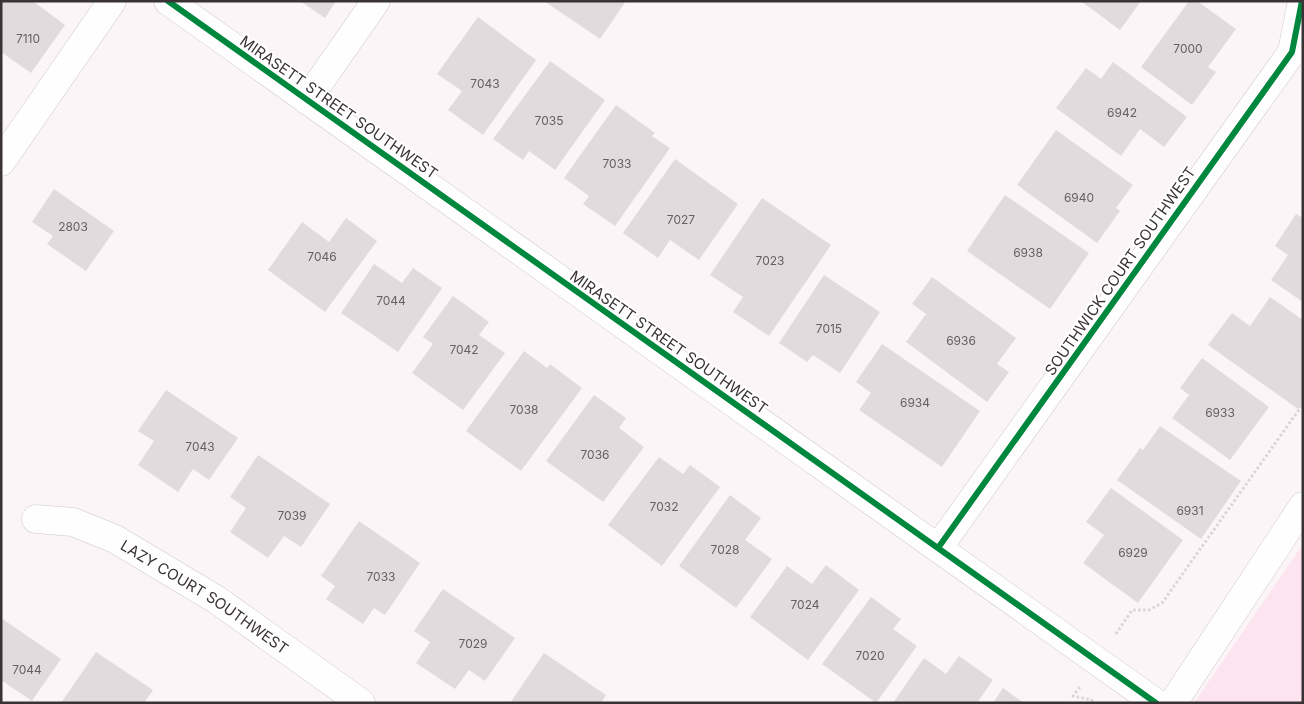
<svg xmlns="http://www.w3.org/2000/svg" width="1304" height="704" font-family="Inter,sans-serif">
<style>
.green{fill:#fde5f0}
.building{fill:#e1dbde}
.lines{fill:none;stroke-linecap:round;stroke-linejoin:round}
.minor-casing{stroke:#cec8cb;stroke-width:29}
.tertiary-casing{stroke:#cec8cb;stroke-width:29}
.path{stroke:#d9d5d7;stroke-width:3;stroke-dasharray:2.5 2.5;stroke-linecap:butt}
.minor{stroke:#fffefe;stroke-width:28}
.tertiary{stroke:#fffefe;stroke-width:28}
.cycleway-casing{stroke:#fff;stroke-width:9}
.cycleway{stroke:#00873e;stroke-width:6}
.labels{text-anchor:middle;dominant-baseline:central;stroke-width:4;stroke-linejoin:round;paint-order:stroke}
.number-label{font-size:12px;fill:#666063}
.street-label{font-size:15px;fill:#393336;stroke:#fff}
</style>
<rect width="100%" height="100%" fill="#fcf5f8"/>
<!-- green -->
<path class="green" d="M1303,544V703H1194Z"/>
<!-- building -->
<path class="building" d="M1,1H33L65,25L31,73L1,52Z
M300,1H336L325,18Z
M544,1H626L600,39Z
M1081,1H1141L1120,30Z
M1189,1H1197L1236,29L1208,67L1216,72L1192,105L1141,67Z
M478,17L536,60L483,135L448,110L462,91L437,74Z
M550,61L605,100L555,170L529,151L523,160L493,139Z
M1113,62L1187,117L1164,147L1140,129L1121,156L1056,108L1086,68L1101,79Z
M616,105L655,133L652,136L670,148L615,226L583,204L589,196L564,178Z
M1056,130L1133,185L1116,208L1120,211L1097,243L1017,185Z
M675,159L738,204L699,260L670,240L658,258L623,233Z
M54,189L114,231L86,271L47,244L53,236L32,222Z
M1005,195L1089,253L1050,309L967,251Z
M762,198L831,245L769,336L733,312L743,297L710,275Z
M1296,214L1303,218V302L1271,280L1288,255L1275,246Z
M346,218L377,241L325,312L268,270L302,222L329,242Z
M374,264L402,283L413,268L442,288L398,352L341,313Z
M824,275L880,312L840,373L813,355L807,362L779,343Z
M932,277L1016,338L997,364L1009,372L987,402L906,342L926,314L912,304Z
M453,296L489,322L479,335L505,353L463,410L412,373L433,344L423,337Z
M1270,297L1303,320V403L1298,409L1208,345L1232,313L1250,326Z
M882,344L980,411L942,467L859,410L871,393L856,382Z
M524,351L547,368L550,364L582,388L521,471L466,431Z
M1202,358L1269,407L1230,460L1172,418L1189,395L1180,388Z
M166,390L238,438L209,480L193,469L178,492L138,465L154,441L138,431Z
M594,395L626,418L619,428L644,447L603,502L546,461Z
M1160,426L1241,481L1201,539L1117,480L1140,448L1143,450Z
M258,455L330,504L301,547L284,536L268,558L230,532L246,508L230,497Z
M659,457L683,474L690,465L720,487L662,566L608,525Z
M1111,488L1183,540L1138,603L1083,563L1104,535L1086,522Z
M730,495L761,518L745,540L772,559L736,608L679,566Z
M359,521L420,563L385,615L374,608L363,624L326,599L335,586L321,576Z
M826,565L859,590L808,660L750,617L787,566L812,584Z
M443,589L515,638L485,681L469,670L455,689L416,663L430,642L414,631Z
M871,597L901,619L893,629L917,646L876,703L822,664Z
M1,618L61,659L32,701L1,680Z
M96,652L153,690L144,703H61Z
M544,653L606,695L601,703H510Z
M959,656L993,680L977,703H893L924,658L946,674Z
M1003,688L1024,703H993Z"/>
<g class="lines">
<defs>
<g id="minor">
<path d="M168,1L1156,703"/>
<path d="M307,100L376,1"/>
<path d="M1,162L112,1"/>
<path id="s1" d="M36,519L73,522L115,539L217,600L361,703"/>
<path d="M938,548L1292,52L1302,1"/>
</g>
<path id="tertiary" d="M1173,703L1303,506"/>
</defs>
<!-- minor casing -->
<use href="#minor" class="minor-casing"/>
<!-- tertiary casing -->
<use href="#tertiary" class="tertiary-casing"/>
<!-- path -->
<path class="path" d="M1116,634L1132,610H1149L1162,603L1303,404
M1080,687L1073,696L1092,700L1091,703"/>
<!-- minor -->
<use href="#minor" class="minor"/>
<!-- tertiary -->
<use href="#tertiary" class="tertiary"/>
<defs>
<path id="cycleway" d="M168,1L1156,703
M938,548L1292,52L1302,1"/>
</defs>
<!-- cycleway casing -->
<use href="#cycleway" class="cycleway-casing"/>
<!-- cycleway -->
<use href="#cycleway" class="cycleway"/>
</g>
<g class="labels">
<!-- number labels -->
<g class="number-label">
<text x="28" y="38">7110</text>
<text x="1188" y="48">7000</text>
<text x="485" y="83">7043</text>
<text x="1122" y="112">6942</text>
<text x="549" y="120">7035</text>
<text x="617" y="163">7033</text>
<text x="1079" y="197">6940</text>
<text x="681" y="219">7027</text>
<text x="73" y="226">2803</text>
<text x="1028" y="252">6938</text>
<text x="322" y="256">7046</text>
<text x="770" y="260">7023</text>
<text x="391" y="300">7044</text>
<text x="829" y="328">7015</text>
<text x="961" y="340">6936</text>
<text x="464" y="349">7042</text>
<text x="915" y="402">6934</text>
<text x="524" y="409">7038</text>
<text x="1220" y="412">6933</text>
<text x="200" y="446">7043</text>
<text x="595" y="454">7036</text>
<text x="664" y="506">7032</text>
<text x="1190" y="510">6931</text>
<text x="292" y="515">7039</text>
<text x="725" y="549">7028</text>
<text x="1133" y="552">6929</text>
<text x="381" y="576">7033</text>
<text x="805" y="604">7024</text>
<text x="473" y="643">7029</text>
<text x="870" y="655">7020</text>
<text x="27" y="669">7044</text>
</g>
<!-- street labels -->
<g class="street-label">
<text transform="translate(339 107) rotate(35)">MIRASETT STREET SOUTHWEST</text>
<text transform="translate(1120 271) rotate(-55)">SOUTHWICK COURT SOUTHWEST</text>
<text transform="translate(669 342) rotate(35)">MIRASETT STREET SOUTHWEST</text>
<text stroke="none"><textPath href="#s1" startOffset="189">LAZY COURT SOUTHWEST</textPath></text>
</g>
</g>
<!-- border -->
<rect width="1304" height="704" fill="none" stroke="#393336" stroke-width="5"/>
</svg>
